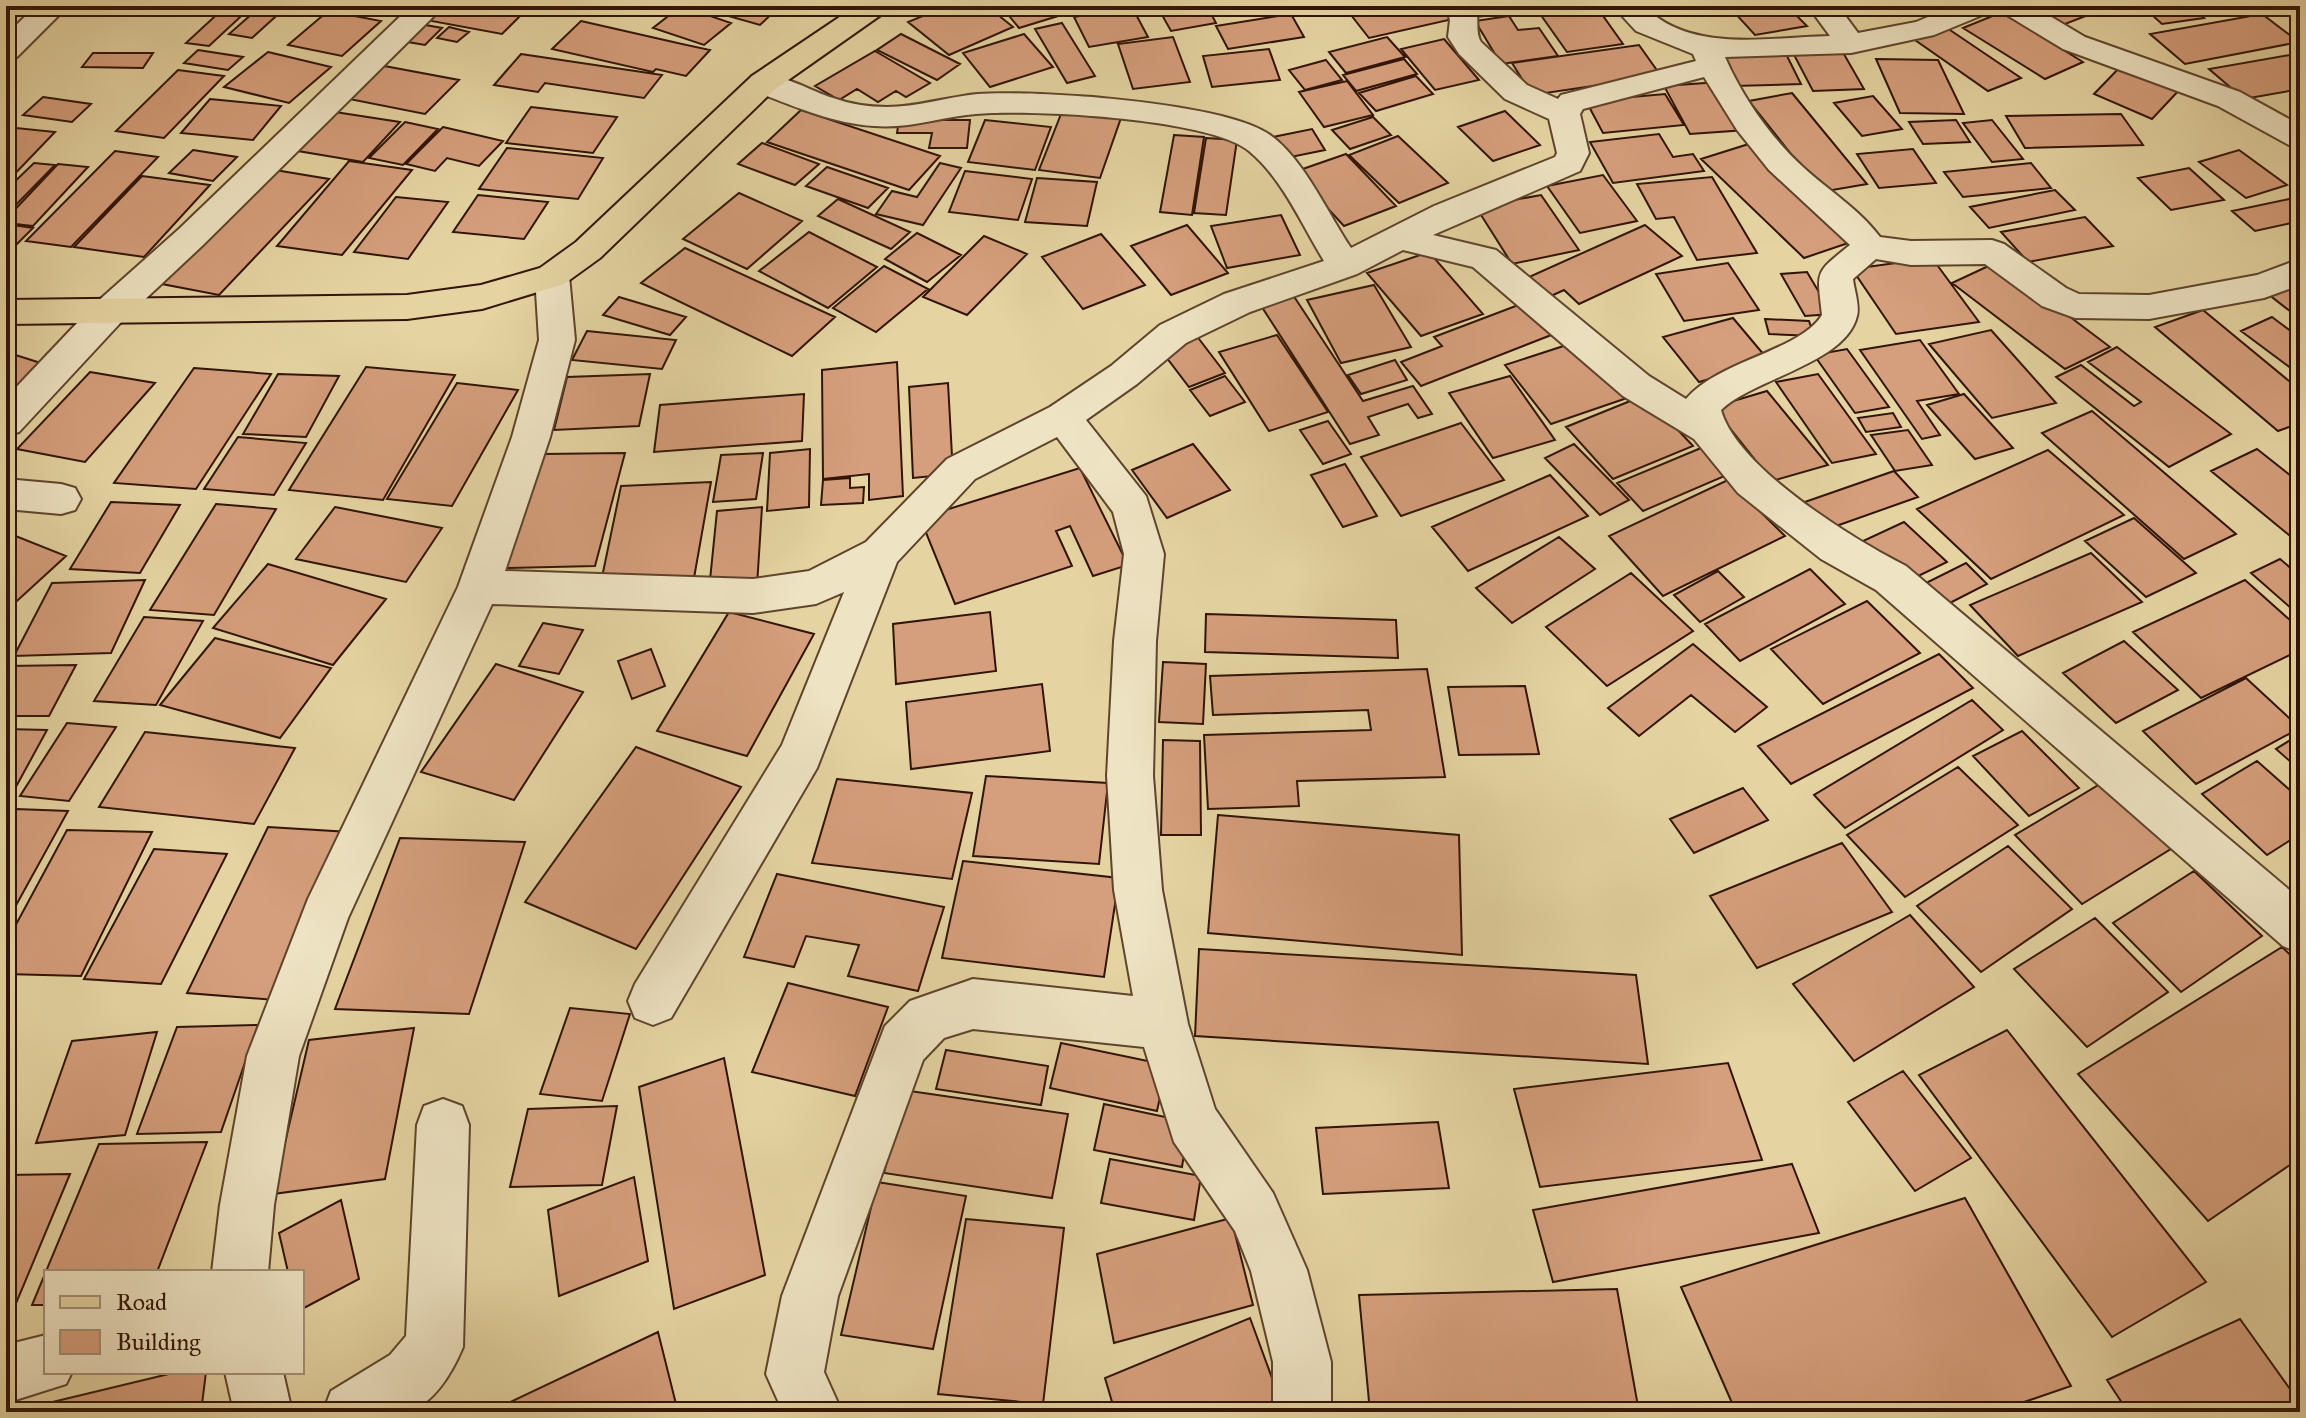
<svg xmlns="http://www.w3.org/2000/svg" width="2306" height="1418" font-family="'IM FELL Great Primer',serif">
<style>
.building{fill:#d59e7c;stroke:#311406;stroke-width:2}
.lines{fill:none;stroke-linecap:round;stroke-linejoin:round}
.minor-casing{stroke:#5e442d;stroke-width:4}
.major-casing{stroke:#311406;stroke-width:4}
.minor{fill:#eee3c3;fill-rule:evenodd}
.major{fill:#e5d4a2;fill-rule:evenodd}
</style>
<rect width="100%" height="100%" fill="#e5d4a2"/>
<filter id="stains"><feTurbulence type="fractalNoise" baseFrequency=".0025" numOctaves="4"/><feColorMatrix values="0 0 0 0 .2 0 0 0 0 .09 0 0 0 0 .02 0 0 0 .5 -.17"/></filter>
<radialGradient id="worn" r=".72"><stop offset=".6" stop-color="#630" stop-opacity="0"/><stop offset="1" stop-color="#630" stop-opacity=".3"/></radialGradient>
<!-- building -->
<path class="building" d="M226,6H252L209,46L186,43Z
M261,6L285,8L252,38L229,34Z
M441,6H524L529,7L502,34L426,20Z
M681,6L731,23L704,45L653,28Z
M693,6H780L760,25Z
M947,6H987L1013,27L949,55L908,22Z
M1001,6H1078L1081,9L1019,28Z
M1157,6H1207L1216,23L1171,31Z
M1344,6H1453L1462,17L1369,38Z
M1469,6H1532L1535,10L1476,17Z
M1571,6H1596L1623,44L1567,52L1538,11Z
M1761,6H1787L1807,26L1755,35L1733,11Z
M1842,6H1901L1904,9L1849,14Z
M2029,6H2087L2096,12L2060,26Z
M2142,6H2190L2204,18L2162,24Z
M1132,7L1148,37L1089,47L1074,17Z
M328,11L381,21L342,56L288,45Z
M2002,12L2083,62L2045,79L1963,28Z
M1291,14L1304,37L1228,49L1216,26Z
M2262,14L2299,42L2185,64L2150,34Z
M1509,16L1518,30L1539,28L1558,56L1501,64L1475,21Z
M581,21L682,44L710,50L686,76L656,69L653,72L552,49Z
M1062,23L1095,76L1067,83L1035,29Z
M420,24L442,28L425,45L402,41Z
M449,27L469,32L457,42L437,38Z
M1947,28L2021,78L1988,91L1915,40Z
M901,34L960,64L937,80L877,50Z
M1024,34L1053,67L990,87L963,53Z
M1173,37L1190,82L1133,89L1118,44Z
M1387,37L1405,57L1346,73L1329,52Z
M1444,39L1479,80L1435,90L1401,49Z
M1639,45L1661,76L1532,95L1512,63Z
M1269,49L1280,80L1212,87L1203,56Z
M1841,49L1864,89L1813,91L1792,51Z
M198,50L243,57L228,70L184,63Z
M1784,50L1801,84L1734,86L1718,51Z
M875,51L930,83L906,97L896,91L878,102L857,89L839,100L815,86Z
M268,52L331,67L289,103L224,87Z
M93,53H153L143,68L82,67Z
M521,54L662,75L644,98L545,83L538,92L494,85Z
M2290,55L2300,63V89L2244,99L2209,69Z
M1404,59L1417,74L1356,91L1343,75Z
M1876,59L1938,60L1964,114L1900,113Z
M1326,60L1342,80L1305,90L1289,70Z
M2123,64L2181,88L2152,119L2094,94Z
M379,65L459,80L425,114L344,98Z
M178,70L224,76L164,138L116,131Z
M1416,76L1433,94L1376,111L1359,93Z
M1347,81L1373,115L1324,127L1299,92Z
M1719,82L1746,130L1690,134L1664,86Z
M1792,93L1867,184L1821,192L1749,101Z
M1665,94L1684,125L1603,133L1586,101Z
M1873,96L1902,129L1862,136L1834,103Z
M43,97L91,104L72,122L23,115Z
M210,99L281,106L253,140L181,133Z
M531,107L617,117L593,153L506,143Z
M1063,109L1122,115L1100,178L1039,170Z
M801,110L940,156L909,190L767,142Z
M1505,111L1540,145L1493,161L1458,127Z
M335,112L400,122L363,162L298,151Z
M2121,114L2143,145L2025,148L2006,116Z
M1373,117L1391,135L1350,149L1332,130Z
M899,120H970L967,148H929L932,133H897Z
M985,120L1051,127L1035,170L968,162Z
M1956,120L1970,142L1923,144L1909,122Z
M1992,120L2023,159L1992,162L1963,123Z
M405,122L438,129L403,165L369,158Z
M6,127L55,132L6,183Z
M443,127L503,141L479,166L447,158L435,171L406,164Z
M1312,129L1325,150L1286,158L1273,137Z
M1659,134L1673,157L1693,154L1704,171L1613,183L1590,142Z
M1174,135L1204,137L1192,215L1160,212Z
M1398,136L1448,183L1399,203L1349,155Z
M1206,138L1237,140L1226,215L1194,213Z
M762,143L819,164L795,185L738,164Z
M1752,143L1857,240L1804,258L1701,159Z
M507,148L603,158L578,199L479,189Z
M1913,149L1936,183L1879,188L1857,154Z
M193,150L237,157L213,181L169,173Z
M2239,150L2287,185L2246,198L2199,162Z
M115,151L158,157L71,247L26,241Z
M1346,154L1396,206L1344,226L1294,172Z
M349,161L412,170L342,255L277,246Z
M34,163L55,165L6,215V190Z
M940,163L961,168L923,225L876,214L892,191L917,197Z
M2031,163L2051,188L1963,197L1944,172Z
M58,164L88,167L33,226L6,223V219Z
M827,167L888,188L868,208L806,186Z
M2189,168L2224,200L2171,210L2138,178Z
M275,170L329,179L219,295L162,284Z
M965,171L1032,179L1018,220L949,212Z
M1603,175L1637,221L1580,233L1547,186Z
M142,176L210,185L144,257L74,247Z
M1712,177L1757,253L1697,260L1674,217L1656,219L1637,184Z
M1037,178L1097,182L1087,226L1025,222Z
M2055,190L2075,210L1989,228L1970,207Z
M739,193L802,221L747,269L683,239Z
M478,195L548,202L524,239L453,232Z
M1541,195L1579,250L1512,264L1476,207Z
M396,197L448,202L408,259L354,252Z
M838,199L910,232L891,249L818,216Z
M2289,199L2300,208V221L2255,231L2232,211Z
M1281,215L1300,255L1227,268L1211,226Z
M2085,217L2113,246L2028,262L2001,232Z
M6,224L33,228L6,255Z
M1187,225L1228,273L1171,295L1131,246Z
M1645,225L1682,256L1579,304L1564,290L1551,296L1529,277Z
M809,232L877,267L828,308L759,271Z
M917,233L961,255L927,282L885,259Z
M1101,234L1145,285L1083,309L1042,257Z
M984,236L1027,254L967,315L923,297Z
M685,248L835,317L792,356L641,283Z
M1429,252L1483,314L1421,336L1367,273Z
M1932,258L1979,322L1896,334L1852,269Z
M1997,262L2110,347L2065,369L1952,283Z
M1728,263L1759,310L1684,321L1656,274Z
M884,266L928,289L876,332L833,308Z
M1807,272L1832,314L1805,316L1781,274Z
M2300,283V319L2268,294Z
M1374,285L1411,347L1341,363L1307,300Z
M1291,292L1363,401L1413,386L1432,414L1418,418L1408,404L1368,417L1379,435L1350,444L1258,301Z
M619,297L686,317L670,335L603,315Z
M1529,301L1559,332L1421,386L1401,362L1442,346L1434,337Z
M2203,310L2300,390V423L2278,431L2155,327Z
M2272,317L2300,338V375L2241,331Z
M1733,318L1770,362L1699,382L1663,337Z
M1765,319L1809,321L1814,336L1769,334Z
M1991,330L2056,403L1992,418L1929,344Z
M587,331L676,340L662,369L572,360Z
M1196,335L1225,373L1189,387L1160,349Z
M1277,335L1328,412L1269,431L1219,352Z
M1582,340L1630,397L1551,424L1505,365Z
M1920,340L1959,394L1917,401L1940,435L1922,439L1860,350Z
M2117,347L2231,434L2169,467L2056,377L2081,365L2134,406L2141,402L2088,362Z
M1847,349L1889,407L1855,413L1814,355Z
M6,352L47,365L6,400Z
M1395,360L1407,380L1361,394L1348,375Z
M897,362L903,496L869,500V474L823,479L822,370Z
M366,367L455,375L383,500L289,490Z
M194,368L271,374L196,489L114,483Z
M90,372L155,383L85,462L17,449Z
M278,374L339,376L306,437L243,434Z
M650,374L639,426L554,430L567,377Z
M1818,374L1876,454L1832,463L1776,382Z
M1225,376L1245,402L1210,416L1190,390Z
M1510,376L1555,440L1493,458L1449,393Z
M457,383L518,390L452,506L387,499Z
M948,383L953,474L913,478L909,387Z
M1767,391L1828,465L1772,481L1713,407Z
M804,394L802,441L654,452L660,405Z
M1964,394L2013,448L1975,459L1927,405Z
M1645,395L1693,446L1613,479L1566,427Z
M2092,411L2236,534L2184,559L2042,433Z
M1893,413L1901,427L1866,432L1858,418Z
M1328,421L1351,454L1323,464L1300,430Z
M1461,423L1504,480L1401,516L1361,457Z
M1908,430L1932,465L1895,471L1871,435Z
M238,437L306,443L274,495L204,489Z
M1193,444L1230,490L1167,518L1132,470Z
M1574,444L1629,500L1600,515L1545,458Z
M1701,448L1727,475L1643,511L1617,483Z
M810,449L809,507L767,511L770,453Z
M2257,449L2300,483V530L2289,535L2211,471Z
M2048,450L2124,515L1991,579L1917,509Z
M625,453L595,566L506,568L542,454Z
M763,453L756,499L713,502L721,455Z
M1345,464L1377,516L1343,527L1311,475Z
M1080,468L1128,565L1093,576L1070,526L1056,531L1072,566L955,604L920,518Z
M1894,471L1918,497L1822,531L1799,504Z
M1550,475L1588,516L1468,571L1432,527Z
M850,478V488L864,487L863,503L821,505L823,480Z
M1728,480L1785,536L1663,596L1609,536Z
M711,482L694,578L601,582L621,486Z
M111,502L180,505L140,573L70,569Z
M216,504L276,509L214,615L150,610Z
M335,507L442,528L406,582L296,559Z
M762,507L757,586L709,590L717,511Z
M2134,518L2196,573L2146,597L2085,541Z
M1904,522L1947,562L1906,582L1863,541Z
M13,535L66,556L6,611V541Z
M1559,537L1595,569L1512,623L1476,588Z
M2091,553L2142,602L2018,656L1970,605Z
M2280,559L2300,576V616L2251,573Z
M1966,563L1987,584L1944,606L1922,585Z
M268,564L386,599L333,665L213,628Z
M1810,569L1845,604L1740,661L1705,624Z
M1718,571L1744,597L1700,622L1674,595Z
M1631,573L1693,631L1607,686L1546,627Z
M145,580L111,653L14,656L52,583Z
M2245,580L2300,629V650L2201,698L2133,632Z
M1867,601L1920,653L1823,704L1771,649Z
M729,612L814,634L747,756L657,731Z
M990,612L996,671L896,684L893,624Z
M1206,614L1396,620L1398,658L1205,652Z
M144,617L203,621L156,705L94,701Z
M543,623L583,630L559,674L519,666Z
M215,638L331,668L280,738L160,705Z
M2124,641L2178,690L2116,723L2063,673Z
M1693,644L1767,707L1735,732L1691,695L1639,736L1608,708Z
M651,649L665,686L632,699L618,661Z
M1939,654L1973,688L1791,784L1758,746Z
M1163,662L1206,664L1203,724L1159,722Z
M496,664L583,692L514,800L421,772Z
M76,665L49,716H6V666Z
M1427,669L1445,777L1297,781L1299,806L1208,809L1204,735L1371,730L1368,710L1213,715L1210,676Z
M2246,678L2300,728L2196,784L2143,731Z
M1042,684L1050,751L911,769L906,702Z
M1525,686L1539,754L1459,755L1448,687Z
M1972,700L2003,730L1845,828L1814,795Z
M67,723L116,727L69,801L20,796Z
M6,729L47,730L6,805Z
M2022,731L2079,788L2029,816L1973,756Z
M145,732L295,748L254,824L99,807Z
M2300,734V770L2276,749Z
M1163,740L1200,741L1201,835H1161Z
M636,747L741,787L636,949L525,902Z
M2257,761L2300,799V834L2267,855L2202,794Z
M1958,767L2018,825L1905,897L1847,835Z
M986,776L1108,783L1099,864L973,856Z
M837,779L972,793L952,879L812,863Z
M2105,781L2174,847L2082,904L2015,835Z
M1743,788L1768,820L1694,853L1670,819Z
M16,809L68,811L9,918H6V826Z
M1218,815L1459,835L1462,955L1208,933Z
M268,827L349,832L275,1000L187,993Z
M67,830L152,832L81,976L6,974V943Z
M400,838L525,842L469,1014L335,1009Z
M1842,843L1892,912L1757,968L1710,896Z
M2008,846L2072,909L1981,972L1917,906Z
M154,849L227,854L161,984L84,979Z
M963,861L1119,878L1104,977L942,958Z
M2194,871L2262,936L2181,992L2113,923Z
M777,874L944,907L918,991L848,976L859,945L806,936L794,967L744,957Z
M1910,915L1974,987L1854,1061L1793,984Z
M2095,918L2168,992L2087,1047L2014,969Z
M2282,947L2300,964V1158L2208,1221L2078,1074Z
M1199,949L1636,975L1648,1064L1195,1036Z
M788,983L888,1007L855,1096L752,1072Z
M570,1008L630,1014L602,1101L540,1094Z
M258,1025L221,1132L137,1134L177,1027Z
M414,1028L385,1179L273,1194L309,1040Z
M2007,1030L2206,1282L2112,1337L1919,1075Z
M157,1032L125,1135L36,1143L72,1041Z
M1061,1043L1167,1065L1157,1111L1050,1088Z
M946,1050L1048,1066L1041,1105L936,1089Z
M724,1058L765,1275L674,1309L639,1087Z
M1728,1063L1762,1160L1540,1187L1514,1089Z
M1903,1071L1971,1158L1915,1191L1848,1102Z
M903,1090L1068,1114L1052,1198L884,1173Z
M1104,1104L1189,1122L1182,1167L1094,1150Z
M617,1106L602,1185L510,1187L528,1109Z
M1438,1122L1449,1188L1323,1194L1316,1128Z
M207,1142L157,1272H46V1305H32L99,1144Z
M1110,1159L1201,1176L1194,1220L1101,1203Z
M1792,1164L1819,1233L1553,1282L1533,1210Z
M70,1174L12,1313H6V1175Z
M634,1177L648,1261L559,1296L548,1210Z
M877,1182L966,1196L933,1349L841,1335Z
M1965,1198L2071,1386L1995,1412H1736L1681,1287Z
M341,1200L359,1279L302,1309V1272H288L279,1233Z
M1231,1218L1253,1305L1114,1343L1097,1254Z
M966,1219L1064,1228L1043,1404L938,1394Z
M1617,1289L1639,1412H1370L1359,1295Z
M1250,1318L1283,1408L1273,1412H1115L1105,1378Z
M2240,1319L2300,1403V1412H2128L2107,1380Z
M658,1332L678,1412H508L506,1404Z
M177,1372H206L201,1412H11Z"/>
<g class="lines">
<defs>
<path id="minor" d="M36,6H68L17,57L6,60V35Z
M411,6H444L203,245L123,320L19,432L6,436V398L97,302L179,229Z
M1446,6H1476C1479,17 1475,33 1481,42L1527,85L1558,99L1561,95L1696,61L1693,54L1636,31L1613,6H1644C1690,54 1770,37 1830,36L1808,6H1838L1858,33L1916,22L1954,6H1995L1990,12L1934,35L1851,53L1725,57C1742,96 1770,137 1803,167C1829,191 1858,208 1880,237L1911,241L1992,240L2004,244L2066,288L2079,294L2149,295L2257,275L2300,259V285L2264,298L2149,319L2075,318L2042,306L1985,264L1911,265L1876,259L1853,279C1854,289 1860,306 1857,316C1846,363 1755,378 1721,410C1737,468 1853,539 1906,566L2300,899V953L2283,946L1876,590L1821,559L1738,493L1694,439L1623,396L1473,267L1403,250L1357,274L1250,312L1186,343L1137,384L1086,420L1146,496L1164,554L1156,641L1153,776L1162,890L1188,1024L1215,1109L1273,1193L1307,1270L1331,1362V1412H1273V1362L1251,1271L1235,1231L1174,1142L1144,1047L973,1029L944,1038L923,1060L838,1296L824,1372L842,1412H783L766,1374L782,1296L885,1026L910,1001L973,979L1133,996L1114,890L1107,776L1114,641L1124,554L1113,512L1057,437L975,479L897,562L817,768L671,1018L653,1025L635,1018L628,1001L635,984L782,745L844,592L816,604L753,613L492,604L348,918L299,1056L274,1205L268,1272H212L220,1205L247,1056L308,899L458,587L512,437L539,340L535,276L540,268L552,264L564,268L569,276L575,340L550,437L505,571L753,579L809,571L866,542L947,459L1050,407L1111,366L1160,325L1224,294L1324,261C1302,225 1282,178 1249,151C1210,118 1029,109 976,114C941,117 909,129 874,126C831,123 791,105 752,90L748,83L752,76C778,70 808,90 833,98C850,104 868,107 887,107C917,107 947,97 977,94C1036,90 1224,102 1270,135C1304,159 1328,214 1351,248L1434,206L1555,157L1557,153L1549,119L1505,99L1459,54L1448,37L1450,20ZM1704,77L1737,130L1769,170L1850,245C1814,274 1817,270 1822,315C1800,351 1719,360 1686,399L1649,376L1496,250L1433,235L1580,171L1589,153L1580,114L1583,109Z
M1997,6H2033L2085,37L2240,92L2300,125V148L2289,145L2218,106L2063,49L2002,12Z
M6,479L61,484L75,488L81,499L75,510L61,514L6,509Z
M443,1099L462,1106L469,1125L463,1347C453,1371 434,1405 406,1412C386,1417 344,1412 323,1412L331,1391L390,1355L406,1336L417,1125L424,1106Z
M46,1335V1372H72L66,1384L6,1403V1345Z
M225,1372H283L292,1412H234Z"/>
<path id="major" d="M856,6H890L885,12L774,90L600,258L564,284L482,309L407,319L6,324V300L407,295L481,285L540,268L576,242L752,76Z"/>
</defs>
<!-- minor casing -->
<use href="#minor" class="minor-casing"/>
<!-- major casing -->
<use href="#major" class="major-casing"/>
<!-- minor -->
<use href="#minor" class="minor"/>
<!-- major -->
<use href="#major" class="major"/>
</g>
<!-- margin -->
<rect width="2306" height="1418" fill="none" stroke="#e5d4a2" stroke-width="32"/>
<rect x="8" y="8" width="2290" height="1402" fill="none" stroke="#311406" stroke-width="4"/>
<rect x="16" y="16" width="2274" height="1386" fill="none" stroke="#311406" stroke-width="2"/>
<!-- legend -->
<rect x="44" y="1270" width="260" height="104" fill="#eee3c3" stroke="#a29077" stroke-width="2"/>
<rect x="60" y="1296" width="40" height="12" fill="#e5d4a2" stroke="#a29077" stroke-width="2"/>
<text x="116" y="1310" font-size="24" fill="#311406">Road</text>
<rect x="60" y="1330" width="40" height="24" fill="#d59e7c" stroke="#a29077" stroke-width="2"/>
<text x="116" y="1350" font-size="24" fill="#311406">Building</text>
<rect width="100%" height="100%" filter="url(#stains)"/>
<rect width="100%" height="100%" fill="url(#worn)"/>
</svg>
